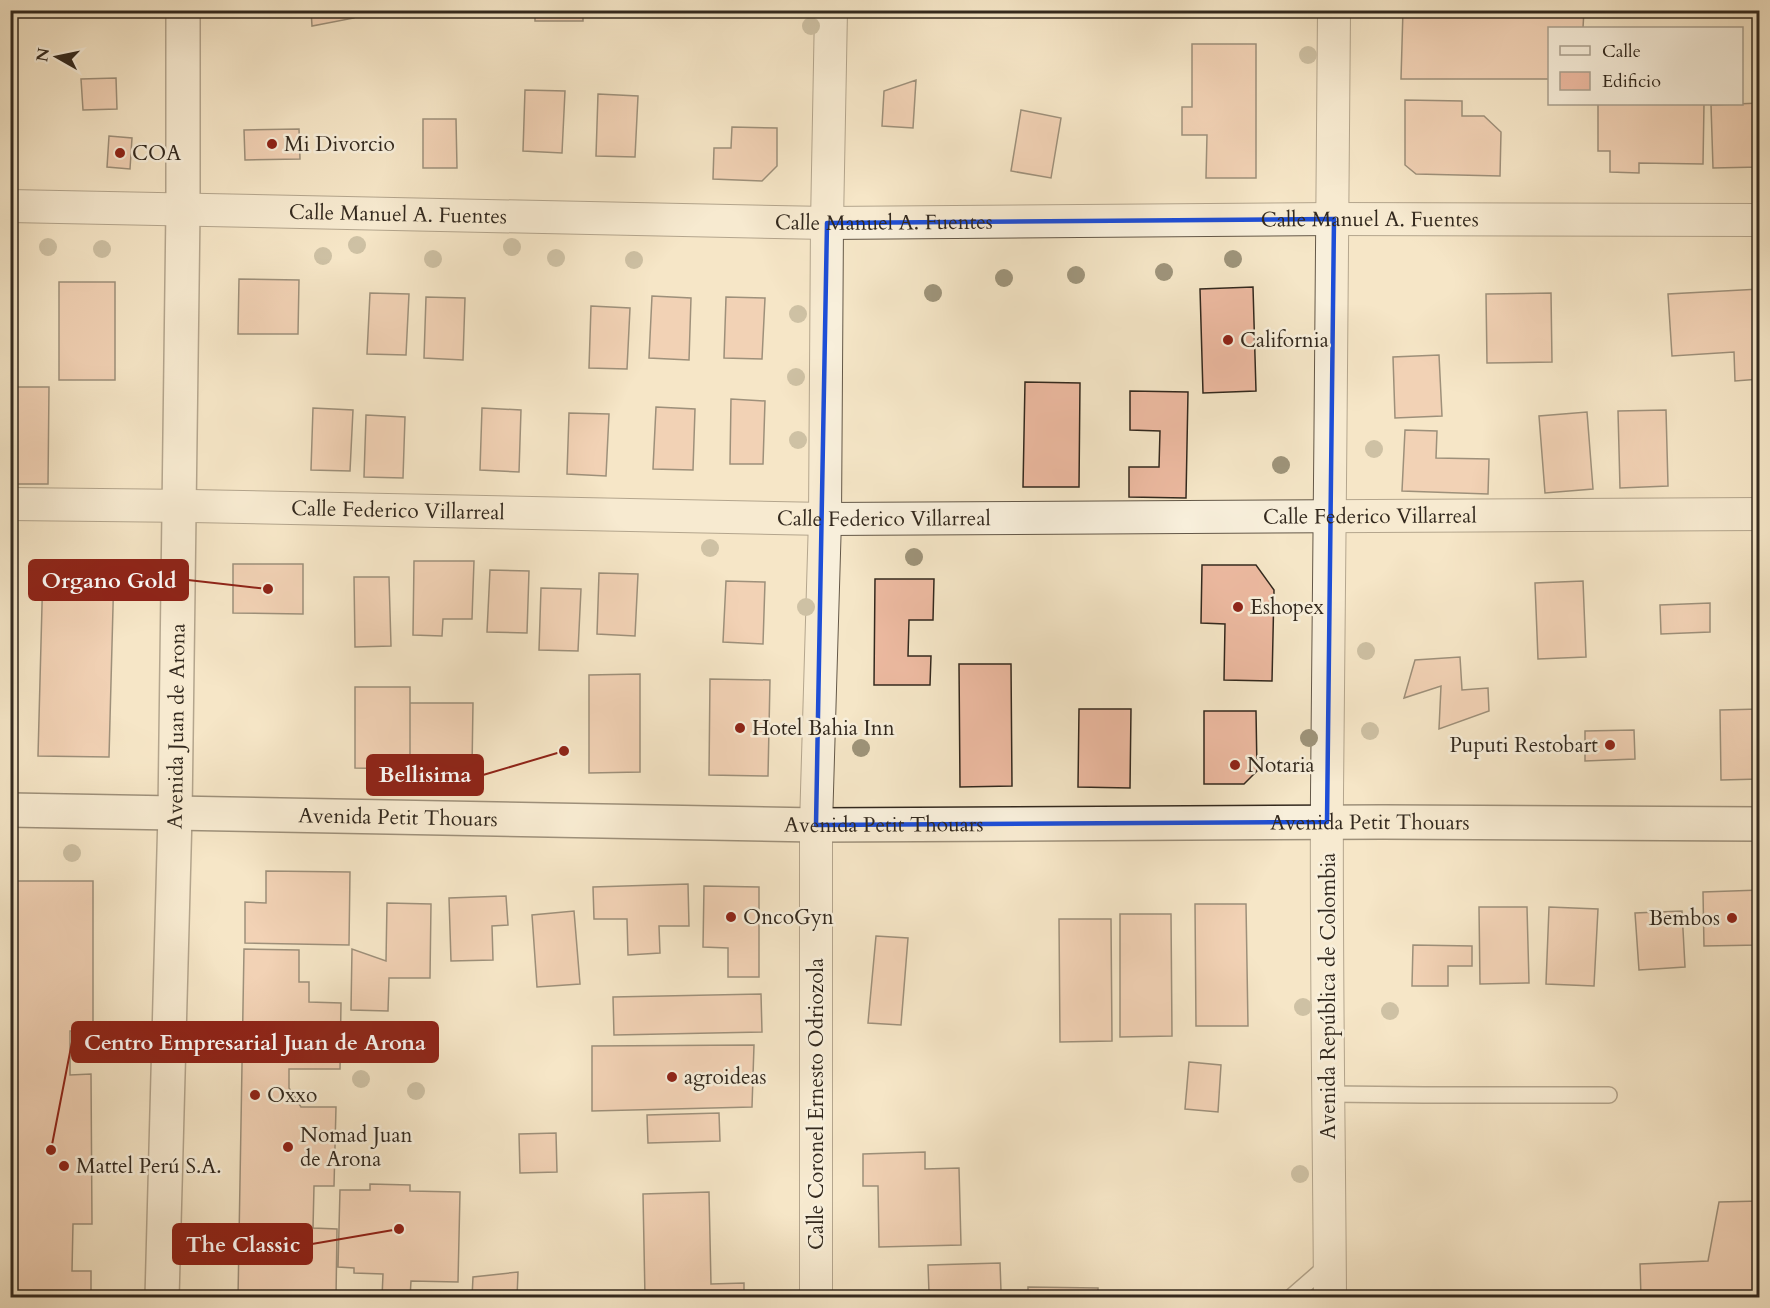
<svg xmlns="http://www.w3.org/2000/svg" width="1770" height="1308" font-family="Cardo,serif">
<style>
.building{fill:#edbaa1;stroke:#33291e;stroke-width:1.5}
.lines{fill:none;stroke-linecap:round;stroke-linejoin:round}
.service-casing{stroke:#645848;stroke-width:18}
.minor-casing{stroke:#645848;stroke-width:34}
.tertiary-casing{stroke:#645848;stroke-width:36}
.secondary-casing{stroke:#33291e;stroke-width:36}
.service{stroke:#f8efdb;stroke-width:15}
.minor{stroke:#f8efdb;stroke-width:32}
.tertiary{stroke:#f8efdb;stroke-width:33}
.secondary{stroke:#f8efdb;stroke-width:33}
.tree{fill:#9e947a}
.marked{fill:none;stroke:#1d4ed8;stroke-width:4.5;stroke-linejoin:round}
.poi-dot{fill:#8f2418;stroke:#f8efdb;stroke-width:2}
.labels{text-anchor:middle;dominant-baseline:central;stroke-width:5;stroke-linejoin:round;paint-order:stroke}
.poi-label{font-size:21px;fill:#33291e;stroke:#f8efdb;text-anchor:start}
.street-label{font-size:21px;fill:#33291e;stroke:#f8efdb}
.leader{fill:none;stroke:#8f2418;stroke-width:2}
.callout-dot{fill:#8f2418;stroke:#f8efdb;stroke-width:2}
.callout{fill:#8f2418;stroke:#8f2418;stroke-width:2}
.callout-label{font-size:22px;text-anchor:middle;font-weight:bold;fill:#fff}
</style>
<rect width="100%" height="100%" fill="#f5e6c7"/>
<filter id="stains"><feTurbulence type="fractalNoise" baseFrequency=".00333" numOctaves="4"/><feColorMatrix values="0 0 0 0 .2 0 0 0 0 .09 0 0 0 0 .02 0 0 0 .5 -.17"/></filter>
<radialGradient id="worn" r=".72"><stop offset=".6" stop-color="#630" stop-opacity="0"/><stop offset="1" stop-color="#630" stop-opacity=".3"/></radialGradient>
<!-- building -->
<path class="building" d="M311,10H354V18L312,26Z
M535,10H583V21H535Z
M1403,10H1584L1583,28H1550V79H1401Z
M1192,44H1256V178H1206L1207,135H1182V107H1192Z
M116,78L117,109L83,110L81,79Z
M916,80L913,128L882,126L884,91Z
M525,90L565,91L562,153L523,151Z
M598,94L638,96L635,157L596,156Z
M1405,100L1462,101V116H1484L1501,132L1500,176L1416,174L1405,165Z
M1760,103V167L1713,168L1711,105Z
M1598,104H1704L1703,164L1639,163V173L1610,172V151H1598Z
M1021,110L1061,118L1051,178L1011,171Z
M423,119H456L457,168H423Z
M732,127L777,128V166L762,181L713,179L714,148H731Z
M299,129L300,159L245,160L244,130Z
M109,136L132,138L130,169L107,167Z
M239,279L299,280L298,334H238Z
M59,282H115V380H59Z
M1253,287L1256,391L1203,393L1200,289Z
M1760,289V379L1735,381L1734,352L1672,356L1668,294Z
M370,293L409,294L406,355L367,354Z
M1551,293L1552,362L1487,363L1486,294Z
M652,296L691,298L689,360L649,358Z
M426,297L465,298L463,360L424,358Z
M726,297L765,298L762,359L724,358Z
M591,306L630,308L627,369L589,368Z
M1439,355L1442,416L1395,418L1393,357Z
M1025,382L1080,383L1079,487H1023Z
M10,387H49L48,484H10Z
M1130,391L1188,392L1186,498L1129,497V467H1159L1160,431L1130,430Z
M731,399L765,401L763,464H730Z
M656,407L695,409L693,470L653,469Z
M313,408L353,410L350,471L311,470Z
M482,408L521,410L519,472L480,470Z
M1666,410L1668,486L1620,488L1618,411Z
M1587,412L1593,489L1545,493L1539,416Z
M569,413L609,414L606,476L567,474Z
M366,415L405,417L403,478L364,477Z
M1405,430L1437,431L1436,458L1489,459L1488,494L1402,491Z
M414,561H474L472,619H443L442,636L413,635Z
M233,564H303V614L233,613Z
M1202,565H1256L1274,590L1272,681L1224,680L1225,624L1201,623Z
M43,568L114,570L109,757L38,756Z
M490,570L529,571L527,633L487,632Z
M599,573L638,574L635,636L597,634Z
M354,577H389L391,646L355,647Z
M875,579H934L933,620H909L908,656H931L930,685H874Z
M726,581L765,582L763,644L723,642Z
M1583,581L1586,657L1538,659L1535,583Z
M541,588L581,589L578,651L539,650Z
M1710,603V632L1661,634L1660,605Z
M1460,657L1462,690L1488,688L1489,711L1439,729L1441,686L1404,698L1415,660Z
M959,664H1011L1012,786L960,787Z
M640,674V772L589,773V675Z
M710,679L770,680L768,776L709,775Z
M355,687H410V769L355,768Z
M410,703H473L472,769H410Z
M1079,709H1131L1130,788L1078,787Z
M1760,709V779L1721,780L1720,710Z
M1204,711H1256L1257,771L1244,784H1204Z
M1634,730L1635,759L1585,761V731Z
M266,871L350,872L349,945L245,943V902L266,903Z
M10,881H93V1031H70V1075L91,1074L92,1224H73L72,1271H91V1298H10Z
M688,884L689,926H659L660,953L628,955L627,919H594L593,887Z
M704,886L759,887V977H728V948L703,947Z
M1760,890V945L1704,946L1703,892Z
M506,896L508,925L492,926L493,960L451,961L449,898Z
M387,903L431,904L430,978H389L388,1011L351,1010L352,949L386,961Z
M1195,904H1246L1248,1026H1196Z
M1479,907H1527L1529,983L1480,984Z
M1549,907L1598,909L1594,986L1546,984Z
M574,911L580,984L537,987L532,915Z
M1682,911L1685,967L1639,970L1635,913Z
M1120,914H1171L1172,1036L1120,1037Z
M1059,919H1111L1112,1041L1060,1042Z
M876,936L908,938L901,1025L868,1023Z
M1413,945L1472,946V966H1448V986H1412Z
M244,949L299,950V982H309V1002L341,1003L340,1069H289V1088L301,1107H336L334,1186H314L313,1228L337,1229L336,1298H238Z
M761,994L762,1032L614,1035L613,997Z
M754,1045L752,1107L592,1111V1046Z
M1189,1062L1221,1065L1218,1112L1185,1109Z
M719,1113L720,1141L648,1143L647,1115Z
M556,1133L557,1172L520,1173L519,1134Z
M925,1152V1169L959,1168L961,1245L879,1247L878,1186H863V1154Z
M370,1184L410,1185V1191L460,1192L458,1282L411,1281L410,1298H382L383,1274L354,1273V1268L338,1267L340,1190H370Z
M709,1192L711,1284L744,1283V1298H645L643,1194Z
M1760,1201V1298H1641L1640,1264L1708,1261L1719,1202Z
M1000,1263L1001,1291L929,1293L928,1265Z
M518,1272L517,1298H472L473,1277Z
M1028,1287L1098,1288V1298H1028Z
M1167,1295L1220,1297V1298H1167Z"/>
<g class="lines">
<defs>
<path id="service" d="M1329,1094L1424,1095H1609
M1290,1298L1329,1264"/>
<g id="minor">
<path id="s1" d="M10,206L827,223L1334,219L1760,220"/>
<path id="s2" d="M10,504L191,506L825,519L1760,514"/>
<path d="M816,1298V825L825,519L827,223L831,10"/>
<path d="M1330,1298C1329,1129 1326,961 1327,793C1328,532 1334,271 1334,10"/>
</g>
<g id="tertiary">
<path id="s3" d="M162,1298L175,814L183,210V10"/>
</g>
<g id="secondary">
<path id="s4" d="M10,810L816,825L1383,822L1760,824"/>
</g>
</defs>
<!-- service casing -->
<use href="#service" class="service-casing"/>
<!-- minor casing -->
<use href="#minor" class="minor-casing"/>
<!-- tertiary casing -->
<use href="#tertiary" class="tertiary-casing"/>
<!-- secondary casing -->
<use href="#secondary" class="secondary-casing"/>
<!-- service -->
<use href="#service" class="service"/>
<!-- minor -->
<use href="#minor" class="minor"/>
<!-- tertiary -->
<use href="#tertiary" class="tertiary"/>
<!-- secondary -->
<use href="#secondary" class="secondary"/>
</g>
<!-- trees -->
<g class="tree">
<circle cx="811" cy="26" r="9"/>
<circle cx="1308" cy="55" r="9"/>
<circle cx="357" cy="245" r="9"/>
<circle cx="48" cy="247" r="9"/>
<circle cx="512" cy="247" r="9"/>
<circle cx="102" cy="249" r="9"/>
<circle cx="323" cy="256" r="9"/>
<circle cx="556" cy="258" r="9"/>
<circle cx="433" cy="259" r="9"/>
<circle cx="1233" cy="259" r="9"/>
<circle cx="634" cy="260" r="9"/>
<circle cx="1164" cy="272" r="9"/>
<circle cx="1076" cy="275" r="9"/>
<circle cx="1004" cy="278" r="9"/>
<circle cx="933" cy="293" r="9"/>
<circle cx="798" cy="314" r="9"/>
<circle cx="796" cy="377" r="9"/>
<circle cx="798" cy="440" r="9"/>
<circle cx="1374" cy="449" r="9"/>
<circle cx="1281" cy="465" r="9"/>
<circle cx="710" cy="548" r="9"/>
<circle cx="914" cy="557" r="9"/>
<circle cx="806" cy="607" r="9"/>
<circle cx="1366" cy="651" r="9"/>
<circle cx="1370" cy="731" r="9"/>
<circle cx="1309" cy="738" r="9"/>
<circle cx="861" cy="748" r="9"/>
<circle cx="72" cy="853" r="9"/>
<circle cx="1303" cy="1007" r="9"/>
<circle cx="1390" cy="1011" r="9"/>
<circle cx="361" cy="1079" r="9"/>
<circle cx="416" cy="1091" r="9"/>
<circle cx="1300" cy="1174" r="9"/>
</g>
<!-- marked area -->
<path d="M0 0H1770V1308H0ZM1334,219L1327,822L816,825L827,223Z" fill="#f5e6c7" fill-opacity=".55" fill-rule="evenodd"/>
<path class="marked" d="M1334,219L1327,822L816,825L827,223Z"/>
<!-- markers -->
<g class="poi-dot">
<circle cx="272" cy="144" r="6"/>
<circle cx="120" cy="153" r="6"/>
<circle cx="1228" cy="340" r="6"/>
<circle cx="1238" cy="607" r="6"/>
<circle cx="740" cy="728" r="6"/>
<circle cx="1610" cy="745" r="6"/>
<circle cx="1235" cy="765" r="6"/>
<circle cx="731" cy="917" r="6"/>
<circle cx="1732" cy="918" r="6"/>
<circle cx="672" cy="1077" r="6"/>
<circle cx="255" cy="1095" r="6"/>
<circle cx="288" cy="1147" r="6"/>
<circle cx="64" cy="1166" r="6"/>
</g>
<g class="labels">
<!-- poi labels -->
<g class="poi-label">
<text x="284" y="144">Mi Divorcio</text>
<text x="132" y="153">COA</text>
<text x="1240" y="340">California</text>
<text x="1250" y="607">Eshopex</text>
<text x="752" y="728">Hotel Bahia Inn</text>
<text x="1598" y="745" text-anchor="end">Puputi Restobart</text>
<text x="1247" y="765">Notaria</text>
<text x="743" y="917">OncoGyn</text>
<text x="1720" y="918" text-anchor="end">Bembos</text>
<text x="684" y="1077">agroideas</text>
<text x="267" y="1095">Oxxo</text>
<text x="300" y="1135">Nomad Juan<tspan x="300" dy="24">de Arona</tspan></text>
<text x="76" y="1166">Mattel Perú S.A.</text>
</g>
<!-- street labels -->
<g class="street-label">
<text stroke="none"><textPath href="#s1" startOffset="388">Calle Manuel A. Fuentes</textPath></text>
<text stroke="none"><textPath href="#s1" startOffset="1360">Calle Manuel A. Fuentes</textPath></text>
<text stroke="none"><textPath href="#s1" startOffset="874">Calle Manuel A. Fuentes</textPath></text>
<text stroke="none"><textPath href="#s2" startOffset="388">Calle Federico Villarreal</textPath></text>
<text stroke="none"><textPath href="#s2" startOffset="1360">Calle Federico Villarreal</textPath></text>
<text stroke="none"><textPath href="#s2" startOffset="874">Calle Federico Villarreal</textPath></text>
<text stroke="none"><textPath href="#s3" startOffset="572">Avenida Juan de Arona</textPath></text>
<text stroke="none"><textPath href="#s4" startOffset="388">Avenida Petit Thouars</textPath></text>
<text stroke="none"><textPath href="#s4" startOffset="1360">Avenida Petit Thouars</textPath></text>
<text stroke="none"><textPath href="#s4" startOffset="874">Avenida Petit Thouars</textPath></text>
<text transform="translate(1328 996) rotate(-90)">Avenida República de Colombia</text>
<text transform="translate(816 1104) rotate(-90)">Calle Coronel Ernesto Odriozola</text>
</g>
</g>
<!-- callouts -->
<path class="leader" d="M268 589L188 580M564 751L483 775M51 1150L72 1042M399 1229L312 1244"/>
<g class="callout-dot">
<circle cx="268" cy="589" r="6"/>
<circle cx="564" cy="751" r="6"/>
<circle cx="51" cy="1150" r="6"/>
<circle cx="399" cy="1229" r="6"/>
</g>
<g class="callout">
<rect x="29" y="560" width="159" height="40" rx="6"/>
<rect x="367" y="755" width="116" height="40" rx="6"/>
<rect x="72" y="1022" width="366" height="40" rx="6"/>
<rect x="173" y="1224" width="139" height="40" rx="6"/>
</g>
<g class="callout-label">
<text x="109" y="588">Organo Gold</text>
<text x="425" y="782">Bellisima</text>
<text x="255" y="1050">Centro Empresarial Juan de Arona</text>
<text x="243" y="1252">The Classic</text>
</g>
<!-- margin -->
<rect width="1770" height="1308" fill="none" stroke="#f5e6c7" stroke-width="36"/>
<rect x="12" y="12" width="1746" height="1284" fill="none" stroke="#33291e" stroke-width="3"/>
<rect x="18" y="18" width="1734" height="1272" fill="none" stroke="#33291e" stroke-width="1.5"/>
<!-- legend -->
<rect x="1548" y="27" width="195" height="78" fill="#f8efdb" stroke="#a9a08f" stroke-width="1.5"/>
<rect x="1560" y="46" width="30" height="9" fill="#f8efdb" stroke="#a9a08f" stroke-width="1.5"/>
<text x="1602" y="57" font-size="18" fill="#33291e">Calle</text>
<rect x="1560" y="72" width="30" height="18" fill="#edbaa1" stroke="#a9a08f" stroke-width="1.5"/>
<text x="1602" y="87" font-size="18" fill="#33291e">Edificio</text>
<!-- north arrow -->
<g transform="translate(57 57) rotate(279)" stroke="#f8efdb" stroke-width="4.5" paint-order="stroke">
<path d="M0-4.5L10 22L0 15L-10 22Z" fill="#33291e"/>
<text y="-9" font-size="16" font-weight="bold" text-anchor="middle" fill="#33291e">N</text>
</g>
<rect width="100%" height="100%" filter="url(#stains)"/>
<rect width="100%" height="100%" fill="url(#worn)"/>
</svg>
